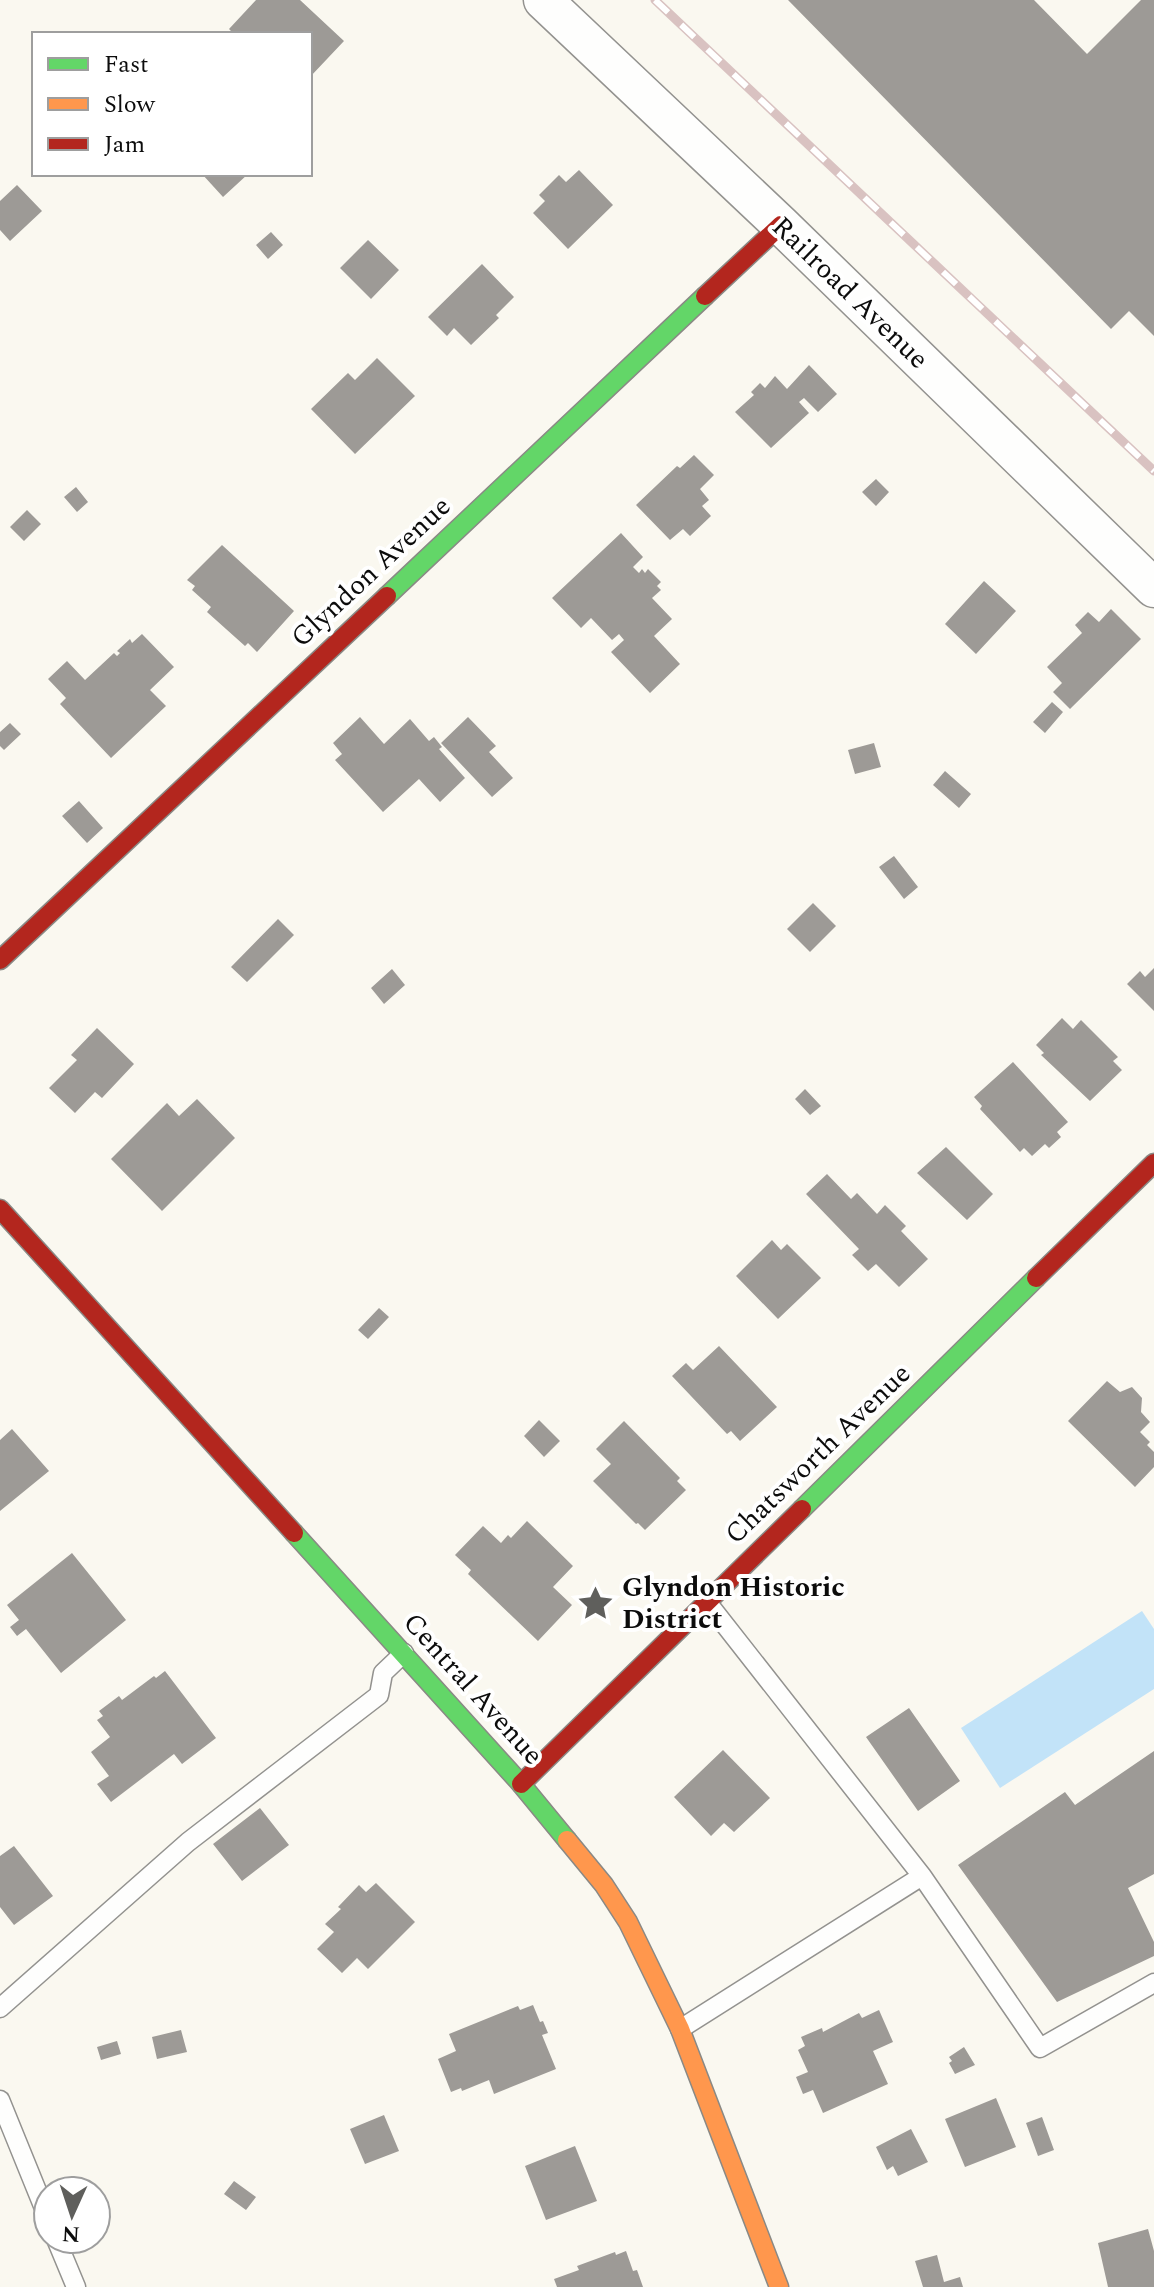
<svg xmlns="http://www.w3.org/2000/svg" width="1154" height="2287" font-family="Spectral,serif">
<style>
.water{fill:#c2e3f8}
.building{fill:#9d9a96}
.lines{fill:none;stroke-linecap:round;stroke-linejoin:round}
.lane-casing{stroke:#93928f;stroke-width:21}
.street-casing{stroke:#93928f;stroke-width:41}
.fast-casing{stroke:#8a8985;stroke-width:21}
.slow-casing{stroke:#8a8985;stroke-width:21}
.jam-casing{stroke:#8a8985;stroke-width:21}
.lane{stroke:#fefefd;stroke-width:18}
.street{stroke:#fefefd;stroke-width:38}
.fast{stroke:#63d668;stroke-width:18}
.slow{stroke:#ff974d;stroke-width:18}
.jam{stroke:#b3261e;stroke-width:18}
.rail-casing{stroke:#d9c2c1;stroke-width:9}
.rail{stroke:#fff;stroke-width:6;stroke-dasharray:18;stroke-linecap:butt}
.labels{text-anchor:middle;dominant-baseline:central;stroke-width:8;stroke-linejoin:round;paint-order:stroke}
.street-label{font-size:28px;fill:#0c0c0c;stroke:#fff}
.poi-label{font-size:28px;font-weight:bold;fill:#0c0c0c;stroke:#fff;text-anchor:start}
</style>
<rect width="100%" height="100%" fill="#faf8f0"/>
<!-- water -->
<path class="water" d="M1142,1611L1154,1629V1689L1000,1788L961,1728Z"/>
<!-- building -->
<path class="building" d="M256,0H300L344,41L310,77V34H234L229,29Z
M788,0H1034L1087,54L1141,0H1154V336L1129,311L1111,329Z
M579,170L613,205L568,249L533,213L545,201L539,195L559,175L566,182Z
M202,174H248L223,197Z
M17,185L42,211L10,241L0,230V201Z
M271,232L283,245L268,259L256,245Z
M368,240L399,270L371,299L340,268Z
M482,264L514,297L496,315L499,318L471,345L454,328L447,336L428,317Z
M377,358L415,396L355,454L311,409L348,373L355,380Z
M809,365L837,394L818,412L804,398L799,402L809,413L771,448L735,412L754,395L751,392L760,383L765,388L775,376L787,389Z
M694,455L714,475L700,489L709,500L702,506L711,516L690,536L683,529L670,540L636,505L677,466L680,468Z
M876,479L889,492L876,506L862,492Z
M76,487L88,502L77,512L64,497Z
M27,510L41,524L24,541L10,527Z
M621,533L643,557L633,567L639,573L642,569L645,573L648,569L661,582L657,586L661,590L652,598L672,619L654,636L680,664L650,693L611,652L624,640L619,634L612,640L591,618L581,628L552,598Z
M222,545L294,611L257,652L248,643L245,646L207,612L211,607L192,590L195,586L187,580Z
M984,581L1016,611L976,654L945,624Z
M1111,609L1141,639L1070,709L1053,692L1062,683L1047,667L1082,633L1075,625L1088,612L1099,622Z
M142,634L174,667L150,690L166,706L111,758L60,704L66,698L48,679L67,661L85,680L114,653L117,656L120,653L117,651L130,639L132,643Z
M1052,702L1063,712L1045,733L1033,722Z
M360,717L384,744L410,719L429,741L434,737L442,747L439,749L465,778L440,802L419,779L383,812L335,760L342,754L333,743Z
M468,717L496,746L489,752L513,778L492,797L441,743Z
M10,723L21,734L4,750L0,746V732Z
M874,743L881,767L855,774L848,750Z
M945,771L971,794L959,808L933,785Z
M79,801L103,828L87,843L62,816Z
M894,856L918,887L904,899L879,867Z
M813,903L836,926L810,952L787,929Z
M278,919L294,935L247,982L231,967Z
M1154,968V1011L1127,984L1140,971L1145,977Z
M392,969L405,985L384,1004L371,988Z
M1062,1018L1073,1029L1081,1020L1118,1057L1113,1061L1122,1070L1090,1101L1041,1055L1044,1053L1036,1045Z
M97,1028L134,1064L102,1098L95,1092L75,1113L49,1088L77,1060L71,1055Z
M1013,1062L1068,1122L1057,1132L1061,1137L1049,1148L1045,1144L1032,1156L1024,1148L1020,1152L980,1109L982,1106L974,1097Z
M805,1089L821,1106L810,1115L795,1099Z
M197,1099L235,1138L162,1211L111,1159L167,1103L179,1116Z
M946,1147L993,1194L967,1220L917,1173Z
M827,1174L851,1199L857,1193L877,1214L885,1205L906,1226L901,1231L928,1259L899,1287L876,1264L868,1271L852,1255L859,1249L806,1194Z
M772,1240L781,1250L787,1244L821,1278L778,1319L736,1276Z
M379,1308L389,1317L368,1339L358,1330Z
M719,1346L777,1407L740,1441L731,1431L727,1434L672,1376L686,1363L693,1370Z
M1107,1381L1120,1392L1132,1387L1142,1398L1141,1412L1150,1422L1140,1432L1150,1442L1147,1445L1154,1452V1467L1135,1487L1068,1421Z
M539,1420L560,1441L544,1457L524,1436Z
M624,1421L680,1478L677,1481L686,1490L645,1530L638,1523L636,1524L593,1481L611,1464L596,1449Z
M12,1429L49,1471L0,1511V1440Z
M527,1521L573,1566L553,1587L572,1605L538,1641L468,1574L471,1570L455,1555L483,1526L501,1543L508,1535L511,1538Z
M72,1553L126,1620L61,1673L26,1629L17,1636L10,1627L19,1620L7,1605Z
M165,1671L216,1738L182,1764L174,1754L111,1802L97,1784L109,1776L91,1752L110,1737L97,1720L103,1716L99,1711L119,1696L122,1700L154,1676L156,1678Z
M909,1708L960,1781L918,1811L866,1737Z
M723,1750L770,1798L734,1832L724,1823L711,1836L674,1797Z
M1154,1751V1874L1128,1888L1154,1942V1956L1057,2002L958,1865L1065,1792L1075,1805Z
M260,1808L289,1845L242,1881L213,1844Z
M14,1846L53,1896L14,1925L0,1907V1856Z
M376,1883L415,1922L368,1969L357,1958L342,1973L317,1949L334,1932L325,1924L341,1909L338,1907L359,1885L366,1892Z
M533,2005L540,2022L543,2021L548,2033L542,2035L556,2069L494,2094L489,2080L462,2091L461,2088L451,2092L438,2059L456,2051L449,2034L518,2006L520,2010Z
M879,2010L893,2042L873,2051L888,2084L823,2113L813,2090L803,2094L796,2077L808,2072L798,2050L805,2046L801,2037L822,2028L823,2032L859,2013L862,2018Z
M181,2030L187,2052L157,2059L152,2037Z
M117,2041L121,2054L101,2060L97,2047Z
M964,2047L975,2065L955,2074L949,2063L952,2061L949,2057Z
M996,2098L1016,2147L965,2167L945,2119Z
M384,2115L399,2151L365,2164L350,2129Z
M1042,2117L1054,2150L1038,2156L1026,2123Z
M911,2129L928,2162L898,2176L893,2166L887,2170L876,2147Z
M575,2146L597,2201L546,2220L525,2166Z
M234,2181L256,2197L246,2210L224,2194Z
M1148,2229L1154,2251V2287H1108L1098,2243Z
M626,2251L633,2271L637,2270L643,2287H557L554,2279L579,2270L577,2266L615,2252L616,2255Z
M937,2255L944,2282L960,2277L963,2287H923L915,2261Z"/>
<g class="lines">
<defs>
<path id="lane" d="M707,1602L922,1876L1040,2048L1154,1983
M0,2008L188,1842L379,1695L383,1673L404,1653
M680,2029L922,1876
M0,2100L48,2218
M56,2239L76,2287"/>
<path id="street" d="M543,0L781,225L1154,588"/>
<path id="fast" d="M387,596L705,296
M802,1509L1036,1278
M294,1533L521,1784L567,1840"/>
<path id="slow" d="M567,1840L604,1885L628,1922L680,2029L779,2287"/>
<path id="jam" d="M705,296L781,225
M0,960L387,596
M0,1209L294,1533
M1036,1278L1154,1163
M521,1784L802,1509"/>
</defs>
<!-- lane casing -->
<use href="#lane" class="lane-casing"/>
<!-- street casing -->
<use href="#street" class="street-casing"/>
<!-- fast casing -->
<use href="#fast" class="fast-casing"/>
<!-- slow casing -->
<use href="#slow" class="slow-casing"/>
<!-- jam casing -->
<use href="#jam" class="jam-casing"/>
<!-- lane -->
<use href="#lane" class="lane"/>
<!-- street -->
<use href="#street" class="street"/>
<!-- fast -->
<use href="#fast" class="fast"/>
<!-- slow -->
<use href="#slow" class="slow"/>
<!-- jam -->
<use href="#jam" class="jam"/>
<defs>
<path id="rail" d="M655,0L1154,471"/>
</defs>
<!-- rail casing -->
<use href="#rail" class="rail-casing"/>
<!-- rail -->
<use href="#rail" class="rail"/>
</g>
<!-- icons -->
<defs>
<symbol id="sight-bare" viewBox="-9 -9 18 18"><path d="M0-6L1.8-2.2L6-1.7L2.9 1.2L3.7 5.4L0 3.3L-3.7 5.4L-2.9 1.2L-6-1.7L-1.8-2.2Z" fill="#5f5f5c" stroke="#fff" stroke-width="2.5" paint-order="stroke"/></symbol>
</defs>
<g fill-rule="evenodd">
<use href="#sight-bare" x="570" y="1578" width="51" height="51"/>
</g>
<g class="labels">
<!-- street labels -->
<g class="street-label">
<text transform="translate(850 293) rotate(44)">Railroad Avenue</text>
<text transform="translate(371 572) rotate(-43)">Glyndon Avenue</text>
<text transform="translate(818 1454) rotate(-44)">Chatsworth Avenue</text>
<text transform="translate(473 1689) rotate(48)">Central Avenue</text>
</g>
<!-- poi labels -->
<g class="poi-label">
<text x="622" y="1587">Glyndon Historic<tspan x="622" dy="32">District</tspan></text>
</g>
</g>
<!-- legend -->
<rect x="32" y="32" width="280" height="144" fill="#ffffff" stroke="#9e9e9e" stroke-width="2"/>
<rect x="48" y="58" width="40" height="12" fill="#63d668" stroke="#9e9e9e" stroke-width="2"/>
<text x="104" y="72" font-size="24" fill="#0c0c0c">Fast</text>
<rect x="48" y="98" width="40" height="12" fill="#ff974d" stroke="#9e9e9e" stroke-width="2"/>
<text x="104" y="112" font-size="24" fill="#0c0c0c">Slow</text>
<rect x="48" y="138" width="40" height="12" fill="#b3261e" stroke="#9e9e9e" stroke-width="2"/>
<text x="104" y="152" font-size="24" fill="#0c0c0c">Jam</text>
<!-- north arrow -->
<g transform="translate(72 2215) rotate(183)"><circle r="38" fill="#ffffff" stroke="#9e9e9e" stroke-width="2"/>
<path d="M0-6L14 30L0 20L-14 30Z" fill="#5f5f5c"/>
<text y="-12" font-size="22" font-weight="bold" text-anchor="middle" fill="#0c0c0c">N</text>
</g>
</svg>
